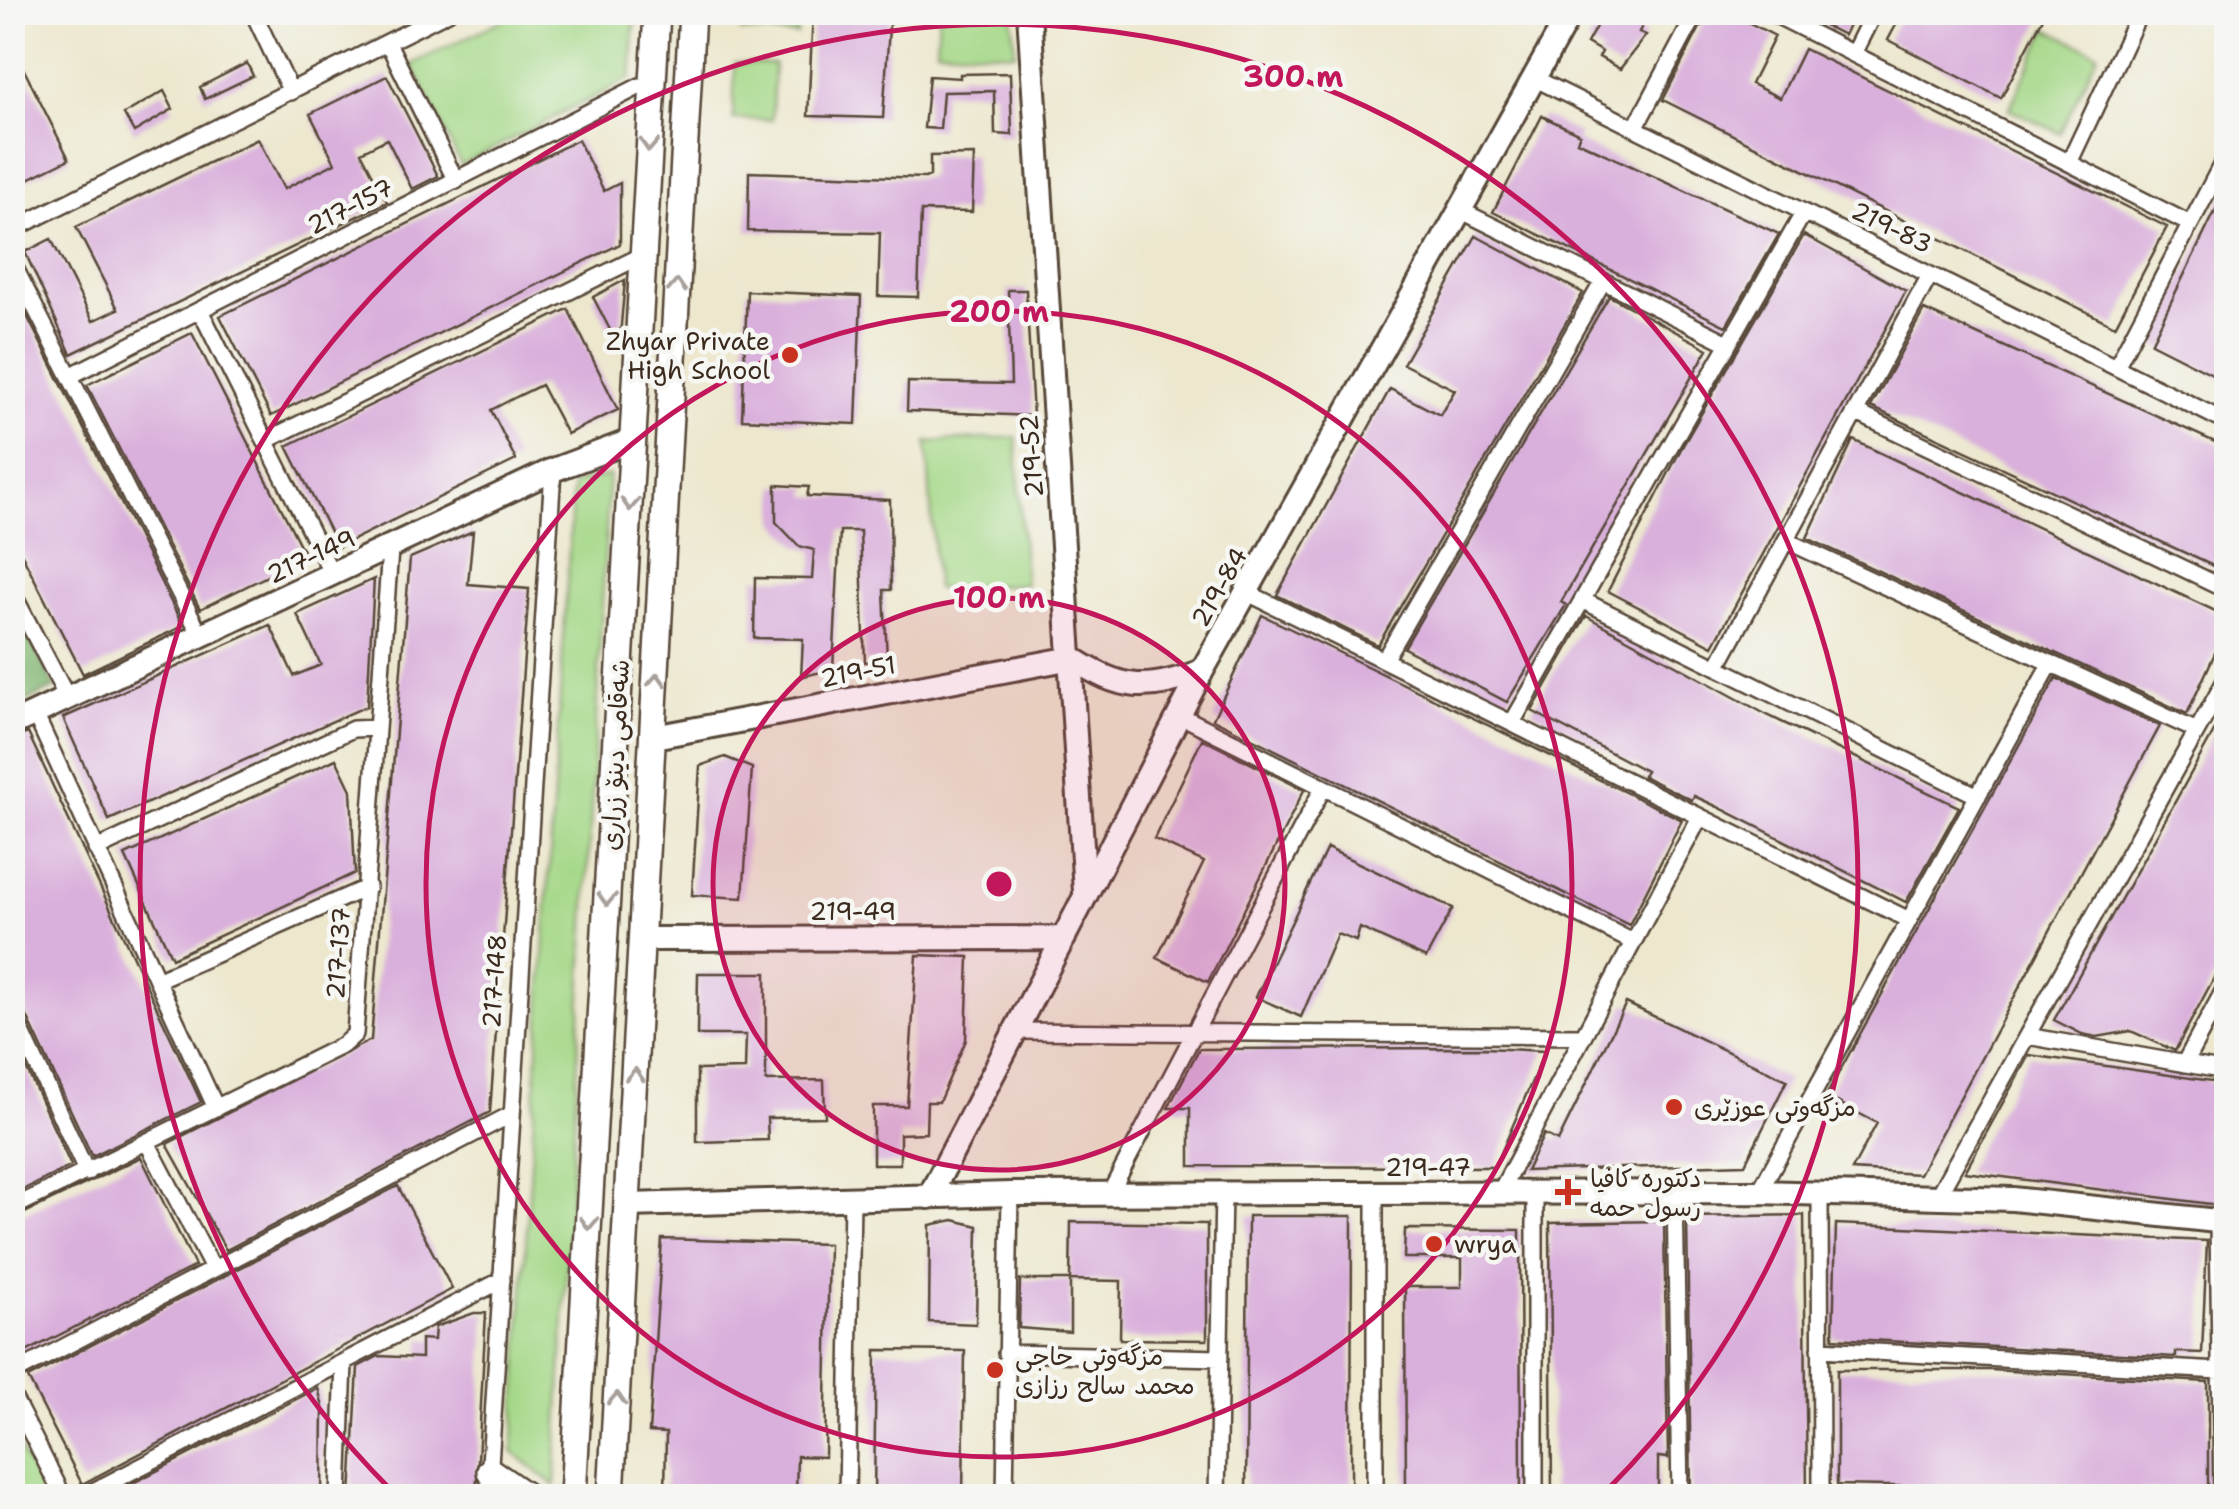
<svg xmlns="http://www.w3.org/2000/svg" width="2239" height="1509" font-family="'Shantell Sans','Playpen Sans Arabic',sans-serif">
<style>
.green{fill:#a5d888;stroke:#708153;stroke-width:2.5}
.forest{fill:#84b874;stroke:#607149;stroke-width:2.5}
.building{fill:#d9afdb}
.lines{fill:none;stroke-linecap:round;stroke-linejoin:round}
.street-casing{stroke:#564638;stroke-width:20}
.secondary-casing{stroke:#564638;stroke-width:28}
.primary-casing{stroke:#564638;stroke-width:30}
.street{stroke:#fff;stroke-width:15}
.secondary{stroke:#fff;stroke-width:22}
.primary{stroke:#fff;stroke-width:25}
.oneway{stroke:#a79f9a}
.ring{fill:none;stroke:#c2185b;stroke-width:5}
.poi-dot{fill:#c8321e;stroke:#f6f6f2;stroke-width:4}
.labels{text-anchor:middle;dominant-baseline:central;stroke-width:9;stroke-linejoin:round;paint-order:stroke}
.street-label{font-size:25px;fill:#3b2a1e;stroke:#f6f6f2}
.poi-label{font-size:25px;fill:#3b2a1e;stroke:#f6f6f2;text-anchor:start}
.centre{fill:#c2185b;stroke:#f6f6f2;stroke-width:5}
.ring-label{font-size:30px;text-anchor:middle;font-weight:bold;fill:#c2185b;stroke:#f6f6f2;stroke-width:9;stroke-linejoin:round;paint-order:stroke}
</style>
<rect width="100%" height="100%" fill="#f6f6f2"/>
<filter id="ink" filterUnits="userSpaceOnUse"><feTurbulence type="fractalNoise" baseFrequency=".01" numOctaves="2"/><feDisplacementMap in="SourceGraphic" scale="20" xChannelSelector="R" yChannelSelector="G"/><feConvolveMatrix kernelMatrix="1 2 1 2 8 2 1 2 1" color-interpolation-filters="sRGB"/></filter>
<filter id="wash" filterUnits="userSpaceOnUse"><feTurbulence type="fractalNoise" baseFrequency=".0048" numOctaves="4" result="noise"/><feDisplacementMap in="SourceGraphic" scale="40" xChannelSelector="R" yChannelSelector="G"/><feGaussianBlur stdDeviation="2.25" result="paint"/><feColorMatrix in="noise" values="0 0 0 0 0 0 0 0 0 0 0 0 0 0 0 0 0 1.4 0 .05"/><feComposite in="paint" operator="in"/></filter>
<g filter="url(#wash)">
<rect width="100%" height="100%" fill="#ece7cd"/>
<!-- green -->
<path class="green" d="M517,13H635L631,78L461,165L412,64Z
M742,13H798L797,35L741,31Z
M939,13H1012L1015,53L937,49Z
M2047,29L2098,53L2060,133L2009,109Z
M735,63L774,64L772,120L733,119Z
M1016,437L1025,584L936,589L927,442Z
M609,475L555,1486L513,1452L573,484Z
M13,1435L44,1496H13Z"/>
<!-- forest -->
<path class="forest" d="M12,603L55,688L13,707H12Z"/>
<g id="blocks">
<!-- building -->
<path class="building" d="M813,12H890L883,118L808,116Z
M1604,12H1650L1639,32L1646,35L1620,69L1599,57L1602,52L1587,43Z
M1708,12H1728L1775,36L1751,84L1780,98L1804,49L2167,227L2115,326L1663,100Z
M1798,12H1855L1844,35Z
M1903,12H2046L2001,98L1888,40Z
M12,46L69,159L12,187Z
M247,63L253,76L205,99L200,87Z
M1010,73L1012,135L995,134L994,91L943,92L940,129L924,128L929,76L960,78V74Z
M387,76L438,176L412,189L387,139L361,152L387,202L71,354L25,252L51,239L93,321L118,309L76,227L258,139L284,189L335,163L310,114Z
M164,91L173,109L134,132L124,114Z
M1542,116L1580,134L1577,141L1779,234L1726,326L1493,212Z
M578,140L604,191L620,183V244L271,416L220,316Z
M974,155L972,212L921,211L918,297L878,296L880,233L748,231L749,172L925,178L930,176V156Z
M2226,189V381L2151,343Z
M1804,235L1906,291L1713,646L1608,591L1681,449Z
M1476,236L1583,293L1378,645L1277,595L1390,389L1440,415L1455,390L1403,364Z
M625,280L619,347L593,297Z
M1008,290H1026L1033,416L907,411L908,382L1011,384Z
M747,291L861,296L856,424L742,419Z
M1609,296L1708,349L1561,602L1566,605L1507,702L1404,648Z
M568,309L618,410L567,434L541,385L516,397L491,410L516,460L338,547L287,446Z
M1924,310L2226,447V572L1871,407Z
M26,314L183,626L83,674L12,535V320Z
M192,333L306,557L200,609L87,385Z
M1853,440L2226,616V629L2187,714L1807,538Z
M776,485L809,487L807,496L890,500L891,590H884L887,661L865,662L860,531H840L833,669L801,677L803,639L754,638L755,578L812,579L814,550L799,546L776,522Z
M473,531L468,584L529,589L490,1112L226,1250L167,1144L371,1040L410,558Z
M374,579L367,706L109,820L63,718L270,625L294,676L321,665L297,614Z
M1262,615L1682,820L1629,925L1213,719Z
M1586,616L1767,715L1959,807L1906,902L1718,807L1694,796L1692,800L1643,776L1646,771L1532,711Z
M2056,678L2160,726L1919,1174L1852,1170L1877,1123L1826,1096Z
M2226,710V955L2175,1051L2131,1031L2097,1037L2082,1034L2054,1020Z
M28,733L201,1102L92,1156L12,984V739Z
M1202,739L1304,790L1208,982L1157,958L1204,862L1154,839Z
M725,757L752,768L743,898L692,895L700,766Z
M336,759L351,790L355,873L172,958L125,855Z
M1327,848L1453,908L1426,958L1360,928L1356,941L1337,934L1301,1017L1256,997Z
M917,955L969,957L966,1040L939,1102H927L926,1133L900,1134V1164H873V1106H907Z
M698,973H766V1081L824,1080L825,1117L767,1118L768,1140L697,1142V1070L745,1069L746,1035H697Z
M1626,1003L1787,1080L1745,1164L1526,1171L1544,1134L1558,1141Z
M1485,1048L1545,1051L1495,1167L1190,1166V1108H1168L1199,1049Z
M2029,1055L2226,1083V1206L1965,1172Z
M21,1057L71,1166L12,1195V1061Z
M141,1157L195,1266L12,1359V1219Z
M398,1186L452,1289L82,1484L28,1378Z
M1804,1215L1807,1496H1691L1687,1217Z
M1248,1216H1352L1351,1496H1246Z
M954,1220L978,1226L976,1324L929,1322L930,1225Z
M1664,1221L1668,1458L1658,1457V1496H1552L1550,1223Z
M1071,1222L1207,1224V1340L1120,1339L1121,1281L1070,1280Z
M1836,1224L2207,1241L2202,1353L2176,1352V1357L1833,1338Z
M1405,1229L1520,1230L1521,1496H1406L1405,1287H1462V1258H1404Z
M662,1239L829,1244L825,1457L797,1456L796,1496H665L666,1433L649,1432Z
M1020,1280H1070V1332L1019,1328Z
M474,1313H486L476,1496H351L358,1367L379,1356L421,1358V1339L434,1340L435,1327Z
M876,1350L965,1351L963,1496H874Z
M1837,1370H1990L2208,1382V1492L1837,1485Z
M318,1388L323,1407L322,1496H108Z"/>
</g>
</g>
<g filter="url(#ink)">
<use href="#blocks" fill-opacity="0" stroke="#564638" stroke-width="2.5"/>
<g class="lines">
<defs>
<path id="street" d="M253,12L291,92
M1770,12L2190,224
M388,43L456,181
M1853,54L1874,12
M1534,78L2226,422
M1635,128L1697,12
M2069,163L2140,12
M1462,211L1728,343
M12,230L448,12
M12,262L202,638
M200,310L333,576
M2116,367L2226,156
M70,376L640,86L652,87
M1857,413L2226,589
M265,441L643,255
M1787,541L2197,731
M12,592L68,699
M1248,593L1909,920
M1582,600L1978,796
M1384,660L1602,283
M1717,667L1930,275
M35,714L216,1108
M1179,715L1633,942
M1512,723L1804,212
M96,849L353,729L377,728
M157,980L368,887
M12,1011L87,1173
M1016,1031L1583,1036
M2027,1036L2226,1071
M2184,1064L2226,986
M148,1144L213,1269
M1675,1192L1680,1496
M1759,1192L2051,663
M1110,1193L1323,788
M1535,1193V1496
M1820,1193L1821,1496
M1375,1194V1496
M1499,1194L1700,817
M1938,1195L2226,679
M12,1208L343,1045L355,1034L390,550
M2218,1221L2222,1496
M1820,1349L2220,1371
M1006,1353L1220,1358
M12,1374L510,1115
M12,1395L63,1496
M84,1496L502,1280
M339,1496L344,1363
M488,1496L553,470
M847,1496L852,1200
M1005,1496L1010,1194
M1217,1496L1223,1194"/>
<path id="secondary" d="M1029,12L1085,892
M12,724L553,470L633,440
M654,737L1072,658C1121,691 1147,692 1202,671
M643,939L1064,938
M929,1197L1202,671L1571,12
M628,1205L1010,1194L1759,1192L2013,1199L2226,1222"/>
<path id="primary" d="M490,1471L526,1496
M573,1496L657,12
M611,1496L692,12"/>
</defs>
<!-- street casing -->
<use href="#street" class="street-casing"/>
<!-- secondary casing -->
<use href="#secondary" class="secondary-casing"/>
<!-- primary casing -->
<use href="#primary" class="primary-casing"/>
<!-- street -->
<use href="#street" class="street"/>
<!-- secondary -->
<use href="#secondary" class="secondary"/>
<!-- primary -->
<use href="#primary" class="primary"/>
</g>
<!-- one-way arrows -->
<defs><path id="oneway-chevron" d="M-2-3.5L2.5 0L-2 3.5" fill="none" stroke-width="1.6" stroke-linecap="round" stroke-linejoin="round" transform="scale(2.5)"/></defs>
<g class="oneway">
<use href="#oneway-chevron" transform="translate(649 145) rotate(93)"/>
<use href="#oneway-chevron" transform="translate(677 286) rotate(-87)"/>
<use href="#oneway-chevron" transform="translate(630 504) rotate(93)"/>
<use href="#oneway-chevron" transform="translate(657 680) rotate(-87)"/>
<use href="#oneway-chevron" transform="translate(607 899) rotate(93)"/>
<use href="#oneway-chevron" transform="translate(635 1075) rotate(-87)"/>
<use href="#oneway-chevron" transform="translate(589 1223) rotate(93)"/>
<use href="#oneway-chevron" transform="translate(617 1399) rotate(-87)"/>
</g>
</g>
<!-- distance rings -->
<circle cx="999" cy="884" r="286" fill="#c2185b" fill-opacity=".12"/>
<g class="ring">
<circle cx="999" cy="884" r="286"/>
<circle cx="999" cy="884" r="573"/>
<path d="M392 1491A859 859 0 1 1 1606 1491"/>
</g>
<!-- markers -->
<g class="poi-dot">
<circle cx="790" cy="355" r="10"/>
<circle cx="1674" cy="1107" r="10"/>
<path d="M1563 1177h10v10h10v10h-10v10h-10v-10h-10v-10h10z"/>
<circle cx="1434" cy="1244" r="10"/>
<circle cx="995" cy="1370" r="10"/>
</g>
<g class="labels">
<!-- street labels -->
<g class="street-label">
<text transform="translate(350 206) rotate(-27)">217-157</text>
<text transform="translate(1892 227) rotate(26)">219-83</text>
<text transform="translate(1031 456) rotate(-94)">219-52</text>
<text transform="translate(311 556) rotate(-25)">217-149</text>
<text transform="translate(1219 587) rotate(-60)">219-84</text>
<text transform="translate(858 671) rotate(-11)">219-51</text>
<text transform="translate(615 755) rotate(-87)">شەقامی دینۆ زراری</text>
<text x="853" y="911">219-49</text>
<text transform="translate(338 953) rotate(-86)">217-137</text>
<text transform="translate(494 981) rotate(-86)">217-148</text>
<text x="1428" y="1167">219-47</text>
</g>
<!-- poi labels -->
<g class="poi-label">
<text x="770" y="341" text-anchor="end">Zhyar Private<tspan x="770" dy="29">High School</tspan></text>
<text x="1694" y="1107">مزگه‌وتی عوزێری</text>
<text x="1590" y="1178">دکتورە کافیا<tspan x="1590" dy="29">رسول حمە</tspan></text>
<text x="1454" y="1244">wrya</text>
<text x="1015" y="1356">مزگەوتی حاجی<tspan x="1015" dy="29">محمد سالح رزازی</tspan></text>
</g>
</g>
<circle cx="999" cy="884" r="15" class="centre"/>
<g class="ring-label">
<text x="1293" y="87">300 m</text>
<text x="999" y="322">200 m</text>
<text x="999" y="608">100 m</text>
</g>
<!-- margin -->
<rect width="2239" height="1509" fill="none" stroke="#f6f6f2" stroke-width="50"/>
</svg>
